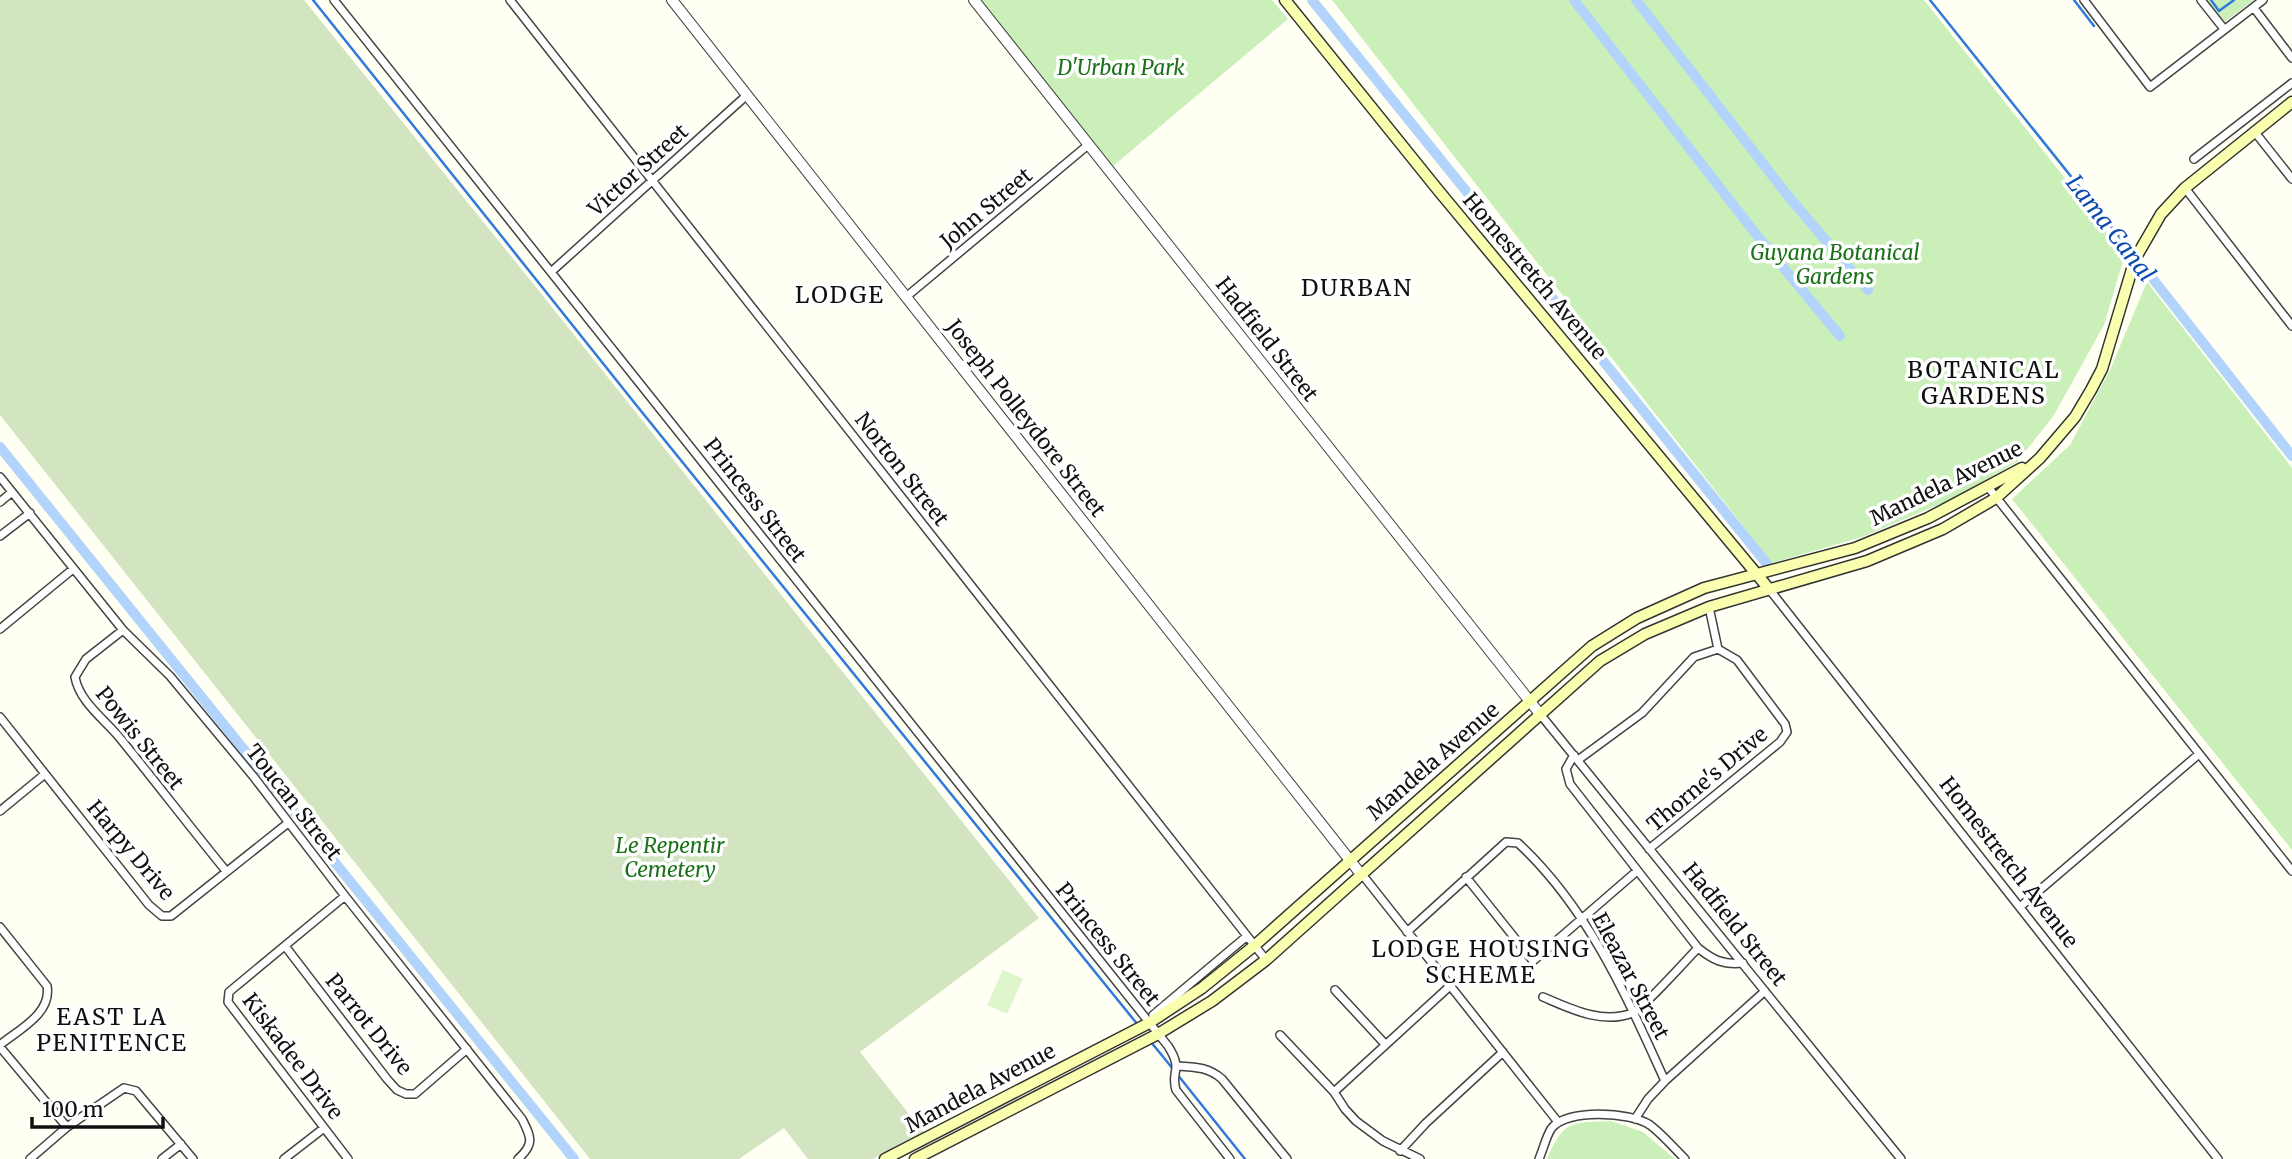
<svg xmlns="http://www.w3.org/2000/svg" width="2292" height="1159" font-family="Merriweather,serif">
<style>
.green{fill:#caefb8}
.cemetery{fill:#d3e5c0}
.pitch{fill:#dff5cb}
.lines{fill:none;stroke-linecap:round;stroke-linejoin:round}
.stream{stroke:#3179dc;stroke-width:2.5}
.canal{stroke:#b2d3fc;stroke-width:10}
.minor-casing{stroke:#434343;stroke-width:10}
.tertiary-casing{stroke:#434343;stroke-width:12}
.secondary-casing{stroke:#323232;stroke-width:13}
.minor{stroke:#fff;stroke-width:7}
.tertiary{stroke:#fff;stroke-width:10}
.secondary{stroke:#f9ffaf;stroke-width:10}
.labels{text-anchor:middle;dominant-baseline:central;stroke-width:7;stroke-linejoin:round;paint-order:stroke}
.park-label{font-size:21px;font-style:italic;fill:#1a7118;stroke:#fff}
.street-label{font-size:21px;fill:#101010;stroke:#fff}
.water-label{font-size:23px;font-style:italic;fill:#0a4ab1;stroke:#fff}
.neighbourhood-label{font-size:23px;letter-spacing:2px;fill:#101010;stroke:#fff}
</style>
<rect width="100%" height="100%" fill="#fffff4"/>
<!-- green -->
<path class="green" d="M981,0H1272L1288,19L1113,166Z
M1332,0H1924L2125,254L2104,325L2054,415L2017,462L1952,499L1862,537L1772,563Z
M2206,0H2254L2223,23Z
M2147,282L2292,468V850L2012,499L2070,445L2110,370Z
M1611,1121L1643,1132L1675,1159H1547C1564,1120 1570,1123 1611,1121Z"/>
<!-- cemetery -->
<path class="cemetery" d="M0,0H304L535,286L1039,918L860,1052L924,1133L873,1159H808L784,1128L739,1159H590L0,415Z"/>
<!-- pitch -->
<path class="pitch" d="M1003,970L1023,979L1007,1014L987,1005Z"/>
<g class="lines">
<!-- stream -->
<path class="stream" d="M313,0L637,406L1138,1025
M1930,0L2133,254
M2074,0L2094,26
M2211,0L2219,11L2234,0
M2137,259L2142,265
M1151,1042L1173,1069
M1177,1074L1245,1159"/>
<!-- canal -->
<path class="canal" d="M1312,0L1767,564
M1574,0L1759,238L1840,336
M1636,0L1788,196L1868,290
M2142,265L2292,456
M0,447L574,1159"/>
<defs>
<path id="minor" d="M334,0L1168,1046C1184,1071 1170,1070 1176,1090L1230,1159
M510,0L1266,960
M2084,0L2150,87L2263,0
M2201,0L2224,29
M2254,8L2292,58
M2254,131L2292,179
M2194,159L2292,83
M2185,188L2292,326
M551,272L747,95
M906,297L1088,145
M0,477L123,630L170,676L253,776L345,896L522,1119C531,1137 535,1144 518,1159
M1988,487L2292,871
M0,502L12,492
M0,536L30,513
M1769,589L2218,1159
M1709,607L1718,649
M0,629L73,569
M123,630L86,659L75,677C79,701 104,719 119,737C155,781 190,827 226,871
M1540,714L1901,1159
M0,717L149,905L162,916H171L288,823
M1574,755L1566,769L1570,784L1698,948C1713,960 1723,965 1743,963
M1578,760L1642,713L1694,657L1718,649L1737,660L1785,724L1787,732L1780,742L1649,849
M0,811L45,774
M1361,873L1558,1122
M1466,877L1533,961L1637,871
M345,896L229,992L228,1002L348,1159
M2021,906L2199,754
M0,927L47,986C52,1014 18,1030 0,1045
M1407,932L1506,842L1518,843C1588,908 1626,995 1665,1081
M285,946L387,1079L397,1090L406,1094H415L467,1049
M1335,990L1385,1044
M1543,997C1569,1008 1602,1025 1632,1013C1643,1009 1686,960 1698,948
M1153,1015L1247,936
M1280,1035L1334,1092L1345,1109L1356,1121L1383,1141L1420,1159
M0,1047L67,1127L30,1159
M1178,1066C1195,1067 1208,1067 1222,1079L1287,1159
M1334,1092L1450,986
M1635,1119L1648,1099L1665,1081L1765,991
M67,1127L124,1088L136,1091L193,1159
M1400,1151L1426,1123L1503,1052
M162,1159L181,1144
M284,1159L324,1128
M1539,1159C1543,1150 1546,1137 1551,1129C1566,1108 1631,1112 1650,1125C1662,1134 1674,1148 1685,1159"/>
<path id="tertiary" d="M672,0L1360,873
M974,0L1540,714"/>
<path id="secondary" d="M1285,0L1438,190L1769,589
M885,1159L1149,1023L1202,988L1254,946L1592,646L1637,618L1704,588L1855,548L1928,518L2022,468
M915,1159L1158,1034L1212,1001L1266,960L1600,661L1645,634L1709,607L1867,561L1943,529L1996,498L2040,458L2075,417L2091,390L2102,369L2135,259L2161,214L2185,188L2292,102"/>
</defs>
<!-- minor casing -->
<use href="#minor" class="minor-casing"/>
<!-- tertiary casing -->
<use href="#tertiary" class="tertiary-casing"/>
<!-- secondary casing -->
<use href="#secondary" class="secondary-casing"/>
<!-- minor -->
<use href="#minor" class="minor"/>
<!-- tertiary -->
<use href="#tertiary" class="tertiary"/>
<!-- secondary -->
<use href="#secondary" class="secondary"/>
</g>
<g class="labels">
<!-- park labels -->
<g class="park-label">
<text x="1121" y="67">D'Urban Park</text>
<text x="1835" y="252">Guyana Botanical<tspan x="1835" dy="24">Gardens</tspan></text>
<text x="670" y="845">Le Repentir<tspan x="670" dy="24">Cemetery</tspan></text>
</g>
<!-- street labels -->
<g class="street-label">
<text transform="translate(638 170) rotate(-42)">Victor Street</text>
<text transform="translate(986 208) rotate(-40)">John Street</text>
<text transform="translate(1535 276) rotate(50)">Homestretch Avenue</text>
<text transform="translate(1267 339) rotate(52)">Hadfield Street</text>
<text transform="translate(1026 418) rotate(52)">Joseph Polleydore Street</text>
<text transform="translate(902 469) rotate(52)">Norton Street</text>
<text transform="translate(1946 483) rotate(-26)">Mandela Avenue</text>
<text transform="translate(755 500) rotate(52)">Princess Street</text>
<text transform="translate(140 738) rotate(51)">Powis Street</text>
<text transform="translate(1433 761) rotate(-41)">Mandela Avenue</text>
<text transform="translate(1707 779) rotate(-40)">Thorne's Drive</text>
<text transform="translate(294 802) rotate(52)">Toucan Street</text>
<text transform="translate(131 850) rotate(50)">Harpy Drive</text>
<text transform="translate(2009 862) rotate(52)">Homestretch Avenue</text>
<text transform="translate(1735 924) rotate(51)">Hadfield Street</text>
<text transform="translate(1108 944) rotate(51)">Princess Street</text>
<text transform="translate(1631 976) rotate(62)">Eleazar Street</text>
<text transform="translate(369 1024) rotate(51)">Parrot Drive</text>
<text transform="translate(293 1056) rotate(53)">Kiskadee Drive</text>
<text transform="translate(980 1088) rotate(-28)">Mandela Avenue</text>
</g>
<!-- water labels -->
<g class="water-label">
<text transform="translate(2111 228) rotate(52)">Lama Canal</text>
</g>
<!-- neighbourhood labels -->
<g class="neighbourhood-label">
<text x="1357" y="287">DURBAN</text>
<text x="840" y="294">LODGE</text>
<text x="1984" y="369">BOTANICAL<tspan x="1984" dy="26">GARDENS</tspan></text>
<text x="1481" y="948">LODGE HOUSING<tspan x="1481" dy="26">SCHEME</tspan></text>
<text x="112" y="1016">EAST LA<tspan x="112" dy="26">PENITENCE</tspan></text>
</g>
</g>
<!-- scale -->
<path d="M32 1117v10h131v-10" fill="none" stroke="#101010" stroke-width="3.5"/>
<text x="42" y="1117" font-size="21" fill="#101010" stroke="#ffffff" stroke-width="5" paint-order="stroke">100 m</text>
</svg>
